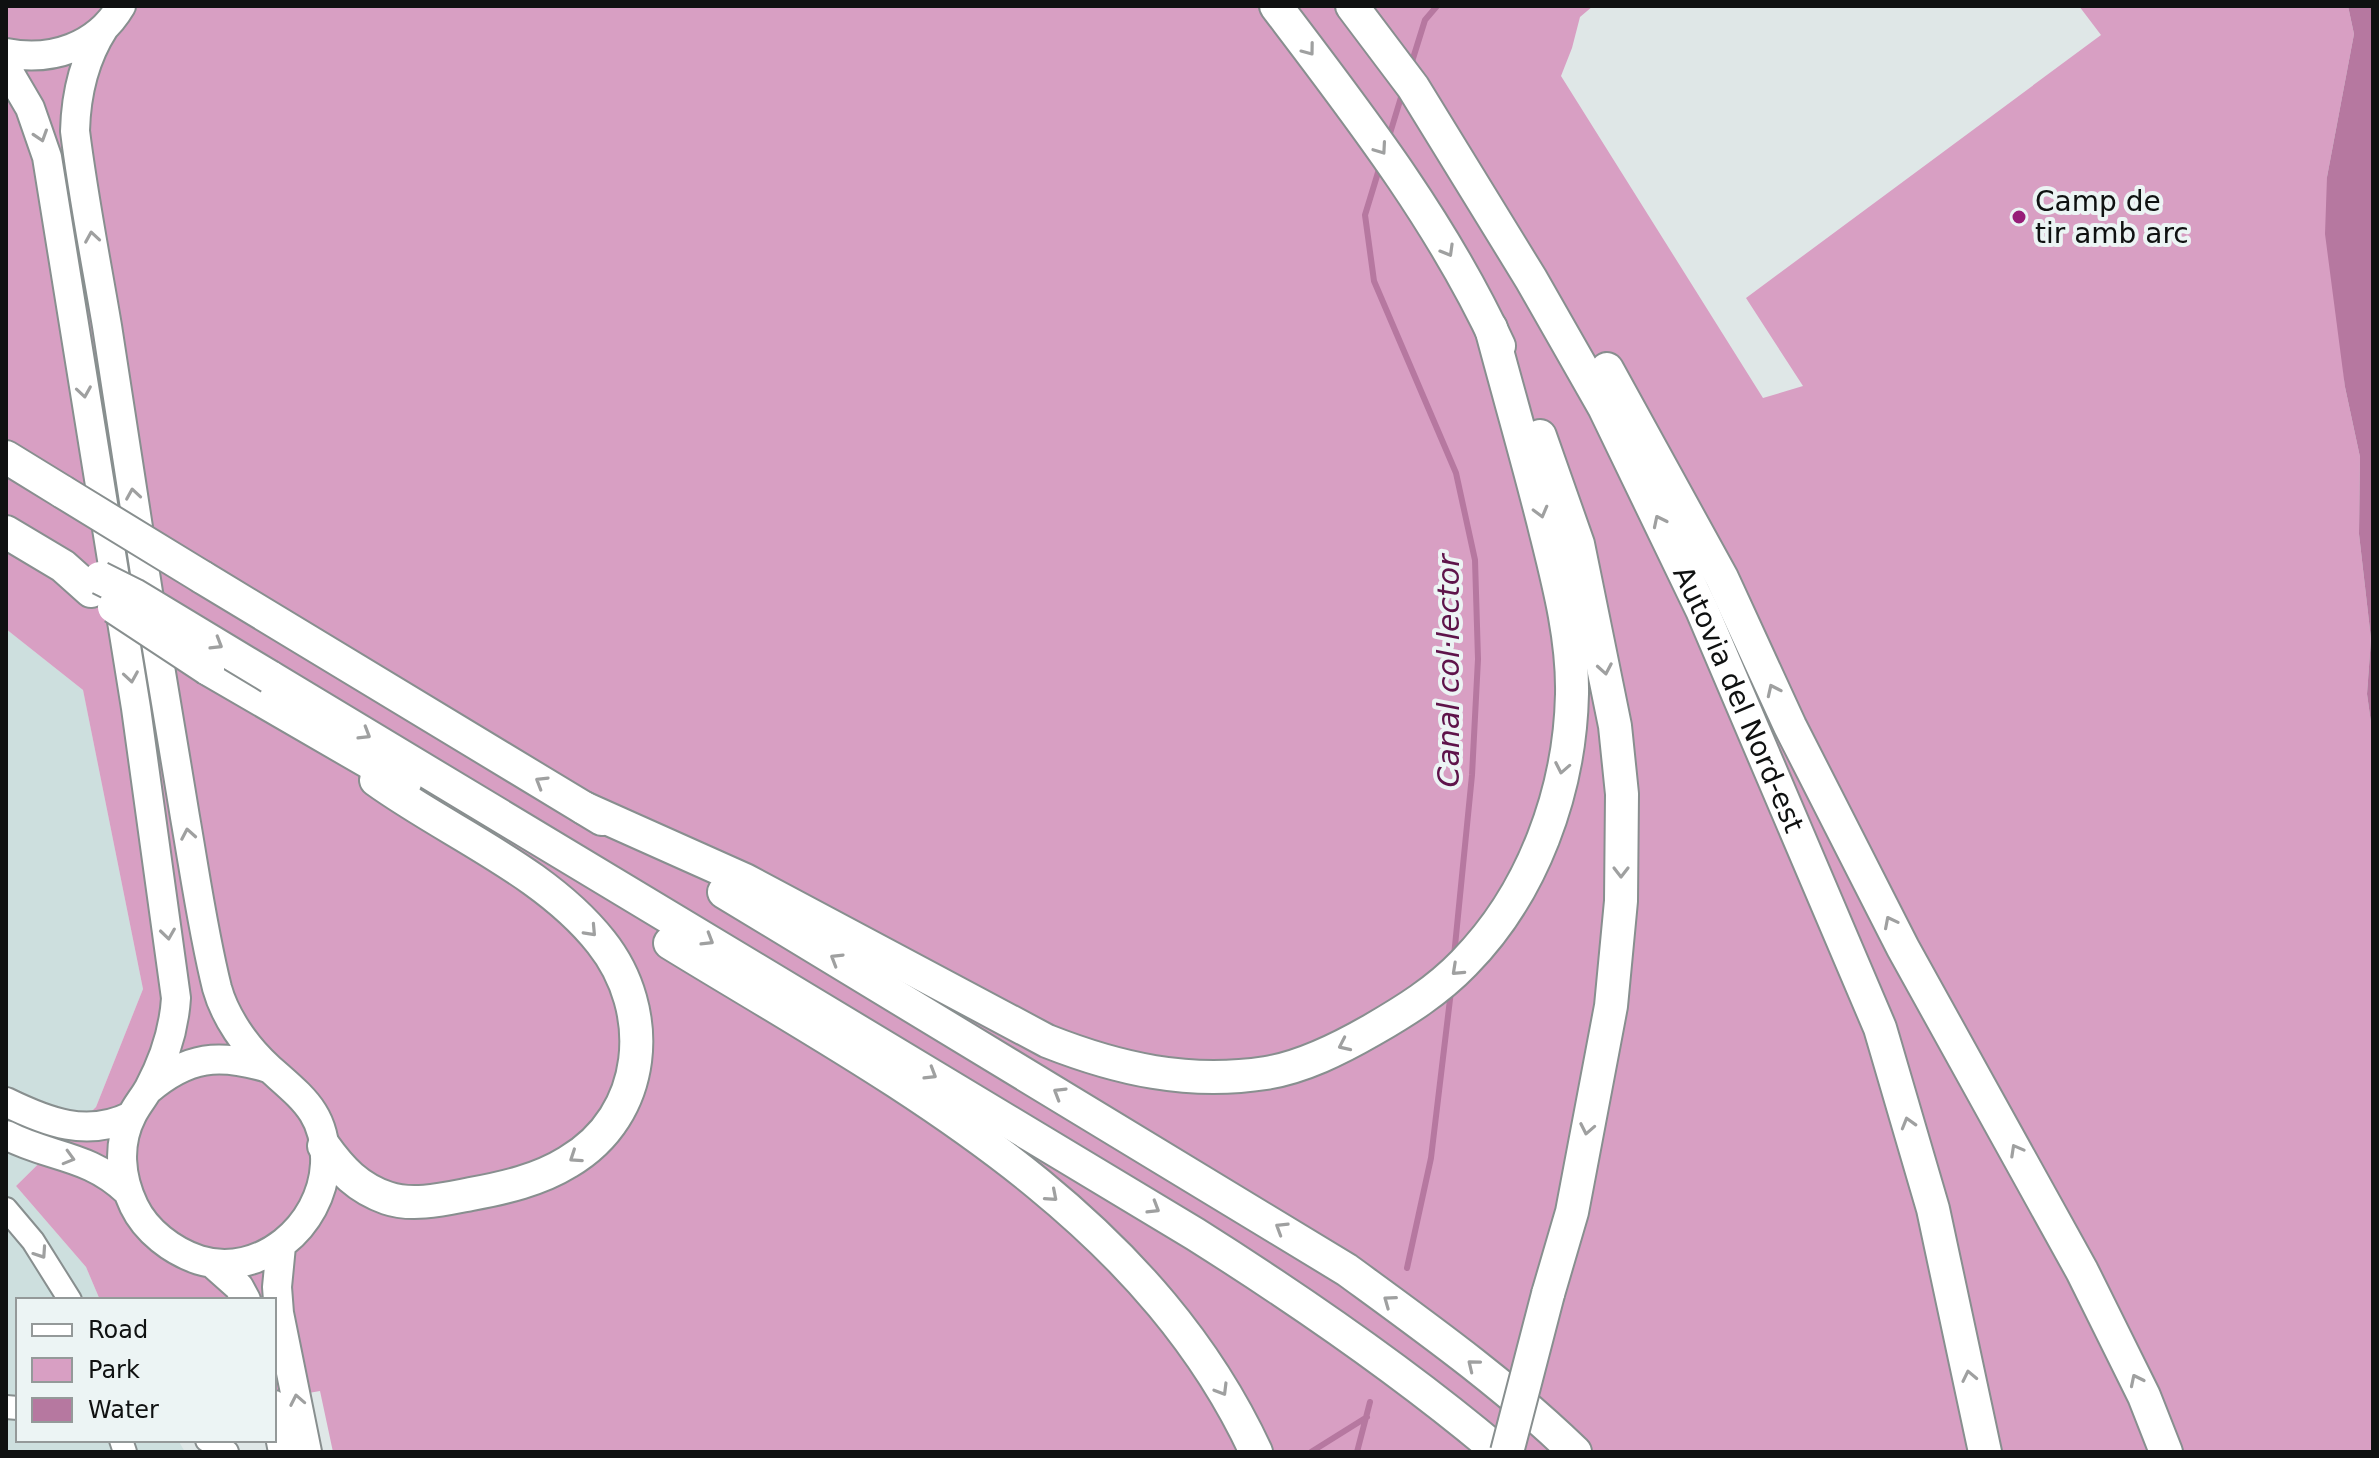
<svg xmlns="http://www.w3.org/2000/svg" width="2379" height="1458" font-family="'DejaVu Sans',sans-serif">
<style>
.built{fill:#cddfde}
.green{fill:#d89fc3}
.water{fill:#b678a0}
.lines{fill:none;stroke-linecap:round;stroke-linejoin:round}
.stream{stroke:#b678a0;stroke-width:6}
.minor-casing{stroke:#888f8f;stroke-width:26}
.major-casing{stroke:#888f8f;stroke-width:32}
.highway-casing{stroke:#888f8f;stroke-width:36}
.minor{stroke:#fff;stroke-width:22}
.major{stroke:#fff;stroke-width:28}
.highway{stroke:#fff;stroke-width:32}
.highway-bridge-casing{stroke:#888f8f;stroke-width:36;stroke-linecap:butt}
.highway-bridge{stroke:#fff;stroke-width:32}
.oneway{stroke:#9fa0a0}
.poi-dot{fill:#971e78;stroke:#ecf4f4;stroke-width:3}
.labels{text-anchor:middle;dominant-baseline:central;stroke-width:8;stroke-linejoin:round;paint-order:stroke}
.poi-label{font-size:28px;fill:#0f1111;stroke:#ecf4f4;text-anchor:start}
.street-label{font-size:28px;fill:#0f1111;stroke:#ecf4f4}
.water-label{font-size:30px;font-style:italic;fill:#5e134a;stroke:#ecf4f4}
</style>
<rect width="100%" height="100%" fill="#dfe7e7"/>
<!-- built -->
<path class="built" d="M6,629L83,690L143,989L96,1107L16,1186L86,1267L100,1300H18V1440H178L185,1452H6Z"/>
<!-- green -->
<path class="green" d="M6,6H1593L1580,17L1572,48L1561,76L1763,398L1803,386L1746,298L2101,35L2079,6H2348L2354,34L2327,177L2345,387L2360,457L2359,534L2371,639L2367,694L2373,737V1452H333L320,1391L274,1399V1300H100L86,1267L16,1186L96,1107L143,989L83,690L6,629Z"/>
<!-- water -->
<path class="water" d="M2348,6H2373V737L2367,694L2371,639L2359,534L2360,457L2345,387L2325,234L2327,177L2354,34Z"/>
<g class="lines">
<!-- stream -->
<path class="stream" d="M1410,68L1425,20L1437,6
M1388,140L1402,94
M1380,166L1365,215L1374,281L1456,473L1475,560L1478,659L1472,775L1454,956
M1407,1268L1431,1158L1451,991
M1311,1452L1367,1417
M1357,1452L1370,1402"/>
<defs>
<path id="minor" d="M6,1209L33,1241L70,1300
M6,1407L18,1408
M121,1440L125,1452
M207,1440L227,1452"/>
<path id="major" d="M6,53C51,62 97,47 121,6
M6,67L30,108L47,157L136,708L176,998C174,1030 164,1060 149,1088C144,1097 137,1105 132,1115C117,1144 120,1177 134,1206C146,1231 172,1251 199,1260C260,1279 322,1226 325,1164C327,1113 301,1097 268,1067C246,1047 225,1017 217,988C203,932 195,874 185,817C171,731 156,646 143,560C131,482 119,403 107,326C96,261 83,196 75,131C76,93 84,59 104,28
M148,1090C188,1056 219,1053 268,1068
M6,1102C47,1122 87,1138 131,1116
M6,1135C50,1158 88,1154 127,1191
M281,1246L277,1287L279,1313L307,1452
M212,1263L239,1287L246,1300
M274,1405L283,1452"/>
<g id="highway">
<path d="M1276,6C1358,114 1442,222 1499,346"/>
<path id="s1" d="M1352,6L1413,87L1531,279L1604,407L1702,610L1880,1028L1933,1209L1985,1452"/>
<path d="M1607,369L1722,578L1790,726L1903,948L2082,1271L2144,1396L2166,1452"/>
<path d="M1540,436L1578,544L1615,726L1622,794L1621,901L1611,1006L1572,1212L1548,1294"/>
<path d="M6,457L63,492"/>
<path d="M6,532L63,566L91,591"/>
<path d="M202,577L602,819"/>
<path d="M208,669L405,783"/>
<path d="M270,677L1195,1234C1301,1301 1403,1371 1499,1452"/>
<path d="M584,808L745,880L1047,1041C1118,1069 1188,1085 1266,1073C1303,1067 1339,1049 1372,1030C1405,1011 1437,991 1464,963C1533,893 1570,791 1572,694C1573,639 1559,585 1546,533C1529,464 1509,396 1491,328"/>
<path d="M724,892L1347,1270C1425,1327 1505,1384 1575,1452"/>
<path d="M670,943C890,1078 1142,1206 1256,1452"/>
<path d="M324,1146C341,1170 358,1188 387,1198C413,1207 445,1199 471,1194C504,1188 539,1180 568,1162C648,1115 656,1011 601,942C545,871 448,832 376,780"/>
</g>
</defs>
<!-- minor casing -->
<use href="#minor" class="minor-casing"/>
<!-- major casing -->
<use href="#major" class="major-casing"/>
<!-- highway casing -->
<use href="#highway" class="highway-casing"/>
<!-- minor -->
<use href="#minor" class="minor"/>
<!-- major -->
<use href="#major" class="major"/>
<!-- highway -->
<use href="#highway" class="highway"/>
<defs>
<path id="highway-bridge" d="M63,492L202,577
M100,578L134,595L270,677
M114,607L208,669
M1507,1452L1548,1294"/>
</defs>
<!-- highway-bridge casing -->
<use href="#highway-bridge" class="highway-bridge-casing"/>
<!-- highway-bridge -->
<use href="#highway-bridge" class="highway-bridge"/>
</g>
<!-- one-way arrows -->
<defs><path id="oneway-chevron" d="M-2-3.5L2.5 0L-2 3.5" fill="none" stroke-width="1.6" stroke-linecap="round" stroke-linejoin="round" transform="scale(2)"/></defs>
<g class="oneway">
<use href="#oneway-chevron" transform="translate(1309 50) rotate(53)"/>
<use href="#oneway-chevron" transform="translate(41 136) rotate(72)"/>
<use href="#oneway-chevron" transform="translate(1381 149) rotate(55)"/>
<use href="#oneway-chevron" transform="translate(92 237) rotate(-99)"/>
<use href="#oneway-chevron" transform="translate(1448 251) rotate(60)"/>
<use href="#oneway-chevron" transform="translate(84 392) rotate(81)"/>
<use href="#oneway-chevron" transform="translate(133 494) rotate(-99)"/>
<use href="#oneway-chevron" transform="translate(1541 512) rotate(75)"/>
<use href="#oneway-chevron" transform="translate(1659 521) rotate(-116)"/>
<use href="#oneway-chevron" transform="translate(217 644) rotate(31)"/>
<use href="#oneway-chevron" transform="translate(1605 669) rotate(80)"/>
<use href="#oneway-chevron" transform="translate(131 677) rotate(81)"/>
<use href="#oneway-chevron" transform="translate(1773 690) rotate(-115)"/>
<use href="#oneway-chevron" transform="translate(365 734) rotate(31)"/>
<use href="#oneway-chevron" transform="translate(1562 768) rotate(101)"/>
<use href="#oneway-chevron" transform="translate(541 782) rotate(-149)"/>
<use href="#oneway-chevron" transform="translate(188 834) rotate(-100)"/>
<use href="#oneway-chevron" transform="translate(1621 872) rotate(90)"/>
<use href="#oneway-chevron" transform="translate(1890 922) rotate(-117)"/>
<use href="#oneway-chevron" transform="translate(591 931) rotate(47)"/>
<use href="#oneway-chevron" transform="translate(168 934) rotate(82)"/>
<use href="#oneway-chevron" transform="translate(708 940) rotate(31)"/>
<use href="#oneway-chevron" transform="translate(836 959) rotate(-149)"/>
<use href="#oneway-chevron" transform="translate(1457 970) rotate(137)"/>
<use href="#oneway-chevron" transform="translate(1344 1045) rotate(155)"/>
<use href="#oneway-chevron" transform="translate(931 1074) rotate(31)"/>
<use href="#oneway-chevron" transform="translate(1059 1093) rotate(-149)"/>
<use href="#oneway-chevron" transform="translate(1908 1123) rotate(-106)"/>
<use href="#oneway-chevron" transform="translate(1587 1129) rotate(101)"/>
<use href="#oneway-chevron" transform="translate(2016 1150) rotate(-119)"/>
<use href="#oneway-chevron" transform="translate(575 1157) rotate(146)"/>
<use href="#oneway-chevron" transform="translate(69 1158) rotate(16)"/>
<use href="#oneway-chevron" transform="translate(1052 1196) rotate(41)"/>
<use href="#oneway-chevron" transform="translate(1154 1208) rotate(31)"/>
<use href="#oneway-chevron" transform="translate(1281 1228) rotate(-148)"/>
<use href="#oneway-chevron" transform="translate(41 1253) rotate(56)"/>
<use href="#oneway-chevron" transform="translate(1389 1301) rotate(-144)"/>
<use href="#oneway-chevron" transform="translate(1473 1365) rotate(-141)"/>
<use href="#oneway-chevron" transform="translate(1969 1376) rotate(-102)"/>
<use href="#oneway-chevron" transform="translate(2136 1380) rotate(-116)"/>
<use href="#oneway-chevron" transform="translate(1222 1390) rotate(59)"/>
<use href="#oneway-chevron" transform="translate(297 1400) rotate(-101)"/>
</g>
<!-- markers -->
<circle class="poi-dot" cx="2019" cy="217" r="8"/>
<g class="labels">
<!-- poi labels -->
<g class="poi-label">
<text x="2035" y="201">Camp de<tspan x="2035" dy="32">tir amb arc</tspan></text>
</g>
<!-- street labels -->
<g class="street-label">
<text stroke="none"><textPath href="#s1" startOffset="796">Autovia del Nord-est</textPath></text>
</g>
<!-- water labels -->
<g class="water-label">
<text transform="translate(1448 671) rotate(-90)">Canal col·lector</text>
</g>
</g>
<!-- border -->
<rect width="2379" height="1458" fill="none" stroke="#0f1111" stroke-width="16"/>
<!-- legend -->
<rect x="16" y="1298" width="260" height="144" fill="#ecf4f4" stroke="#949999" stroke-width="2"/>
<rect x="32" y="1324" width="40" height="12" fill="#ffffff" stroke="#949999" stroke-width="2"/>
<text x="88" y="1338" font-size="24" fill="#0f1111">Road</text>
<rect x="32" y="1358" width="40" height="24" fill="#d89fc3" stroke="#949999" stroke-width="2"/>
<text x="88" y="1378" font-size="24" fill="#0f1111">Park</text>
<rect x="32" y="1398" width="40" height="24" fill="#b678a0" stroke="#949999" stroke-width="2"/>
<text x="88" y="1418" font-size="24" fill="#0f1111">Water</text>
</svg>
